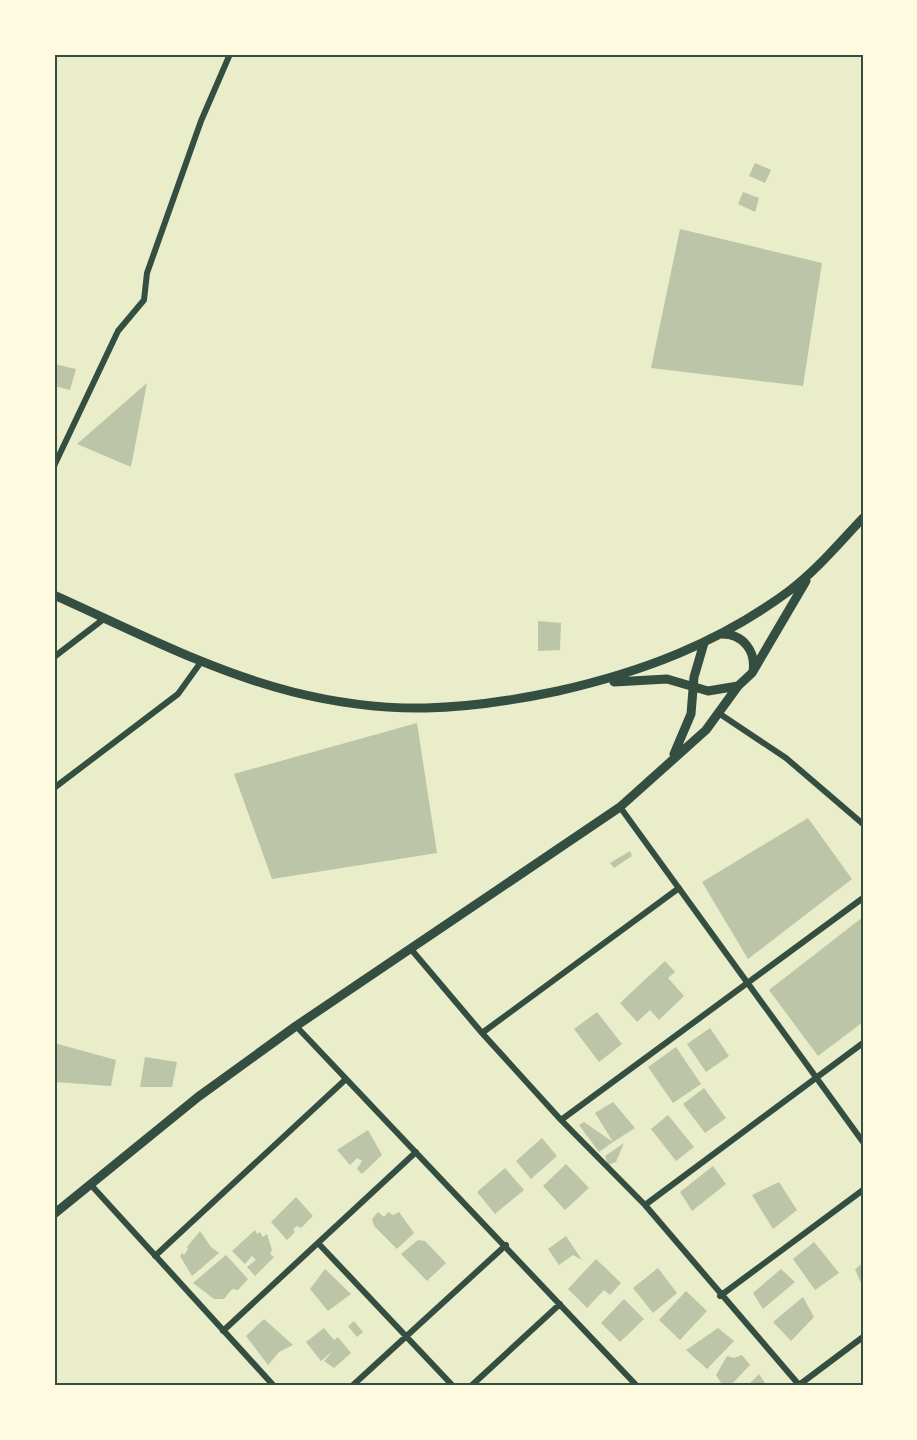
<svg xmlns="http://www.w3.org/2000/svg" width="917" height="1440" font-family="'Nunito Sans',sans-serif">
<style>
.building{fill:#bcc5a7}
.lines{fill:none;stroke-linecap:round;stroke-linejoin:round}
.minor{stroke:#344e41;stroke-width:6}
.secondary{stroke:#344e41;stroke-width:9}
.neatline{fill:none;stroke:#344e41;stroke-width:2}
</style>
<rect width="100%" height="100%" fill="#e9edc9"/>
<!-- building -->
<path class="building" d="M755,163L771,170L765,183L749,176Z
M743,192L759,198L755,212L738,204Z
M680,229L822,263L803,386L651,368Z
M54,364L76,369L70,390L54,386Z
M147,383L131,467L77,444Z
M538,621L561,623L560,650L538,651Z
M417,723L437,853L272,879L234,774Z
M808,818L852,879L748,959L702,882Z
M630,851L632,856L614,868L610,863Z
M863,917V1022L818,1056L769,990Z
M665,961L675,972L668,978L684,996L659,1020L650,1010L637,1022L620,1003Z
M597,1012L622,1044L599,1062L574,1029Z
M710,1028L729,1056L706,1072L687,1044Z
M54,1043L116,1060L111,1086L54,1082Z
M676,1047L701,1084L673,1103L648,1067Z
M145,1057L177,1062L172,1087H140Z
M704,1088L726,1118L705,1133L683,1104Z
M613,1102L635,1128L613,1142L595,1113Z
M668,1115L694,1147L676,1161L651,1129Z
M584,1122L613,1142L599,1152L579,1125Z
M368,1130L382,1155L362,1174L357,1169L362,1161L357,1158L350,1165L337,1150Z
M542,1138L557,1156L531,1179L516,1161Z
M624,1143L616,1162L608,1165L605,1156Z
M566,1164L589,1188L565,1210L543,1186Z
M713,1166L726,1184L692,1211L680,1192Z
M505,1168L524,1190L495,1214L477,1192Z
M779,1182L797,1210L773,1229L752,1195Z
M296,1197L313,1216L301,1228L297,1226L293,1229L295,1232L287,1240L271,1222Z
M378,1212L384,1217L388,1212L393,1215L399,1212L414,1233L397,1249L374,1226L372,1219Z
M255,1230L257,1234L260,1232L263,1237L267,1234L272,1250L270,1254L274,1257L255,1276L247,1267L256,1260L252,1256L245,1264L232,1251Z
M200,1231L211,1247L219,1253L192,1276L180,1256L182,1253L184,1255L188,1249L187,1247Z
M566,1236L582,1260L573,1255L559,1265L548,1249Z
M418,1240L425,1241L446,1263L427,1281L401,1254Z
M814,1242L839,1273L815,1290L793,1259Z
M226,1255L248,1279L238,1290L232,1289L224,1299H214L193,1283Z
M596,1259L621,1283L610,1295L604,1290L587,1308L568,1289Z
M863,1263V1288L855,1269Z
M658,1268L677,1293L653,1313L633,1288Z
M325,1269L351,1294L328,1311L310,1289Z
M781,1269L795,1282L763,1309L753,1293Z
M686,1291L707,1311L680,1340L659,1320Z
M803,1297L814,1317L791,1341L773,1322Z
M624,1299L644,1319L620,1342L601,1323Z
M264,1319L293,1345L279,1352L268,1365L246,1336Z
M354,1321L363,1332L357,1337L348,1326Z
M324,1328L334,1340L338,1337L351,1353L334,1368L324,1361L333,1351L321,1361L306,1342Z
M718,1328L734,1341L707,1369L686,1350Z
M742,1355L750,1365L730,1386H723L716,1375L727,1356L734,1358Z
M759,1374L767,1386H747Z"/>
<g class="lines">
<!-- minor -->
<path class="minor" d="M54,466L118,331L144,300L147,273L201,121L230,54
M54,657L105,618
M720,714L786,758L863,824
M54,788L178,694L201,662
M620,807L863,1142
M410,948L482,1033L561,1120L645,1205L800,1386
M296,1026L637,1386
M482,1033L679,888
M561,1120L863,898
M91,1185L274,1386
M645,1205L863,1043
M318,1243L453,1386
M155,1256L346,1079
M720,1296L863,1190
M223,1331L416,1152
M799,1385L863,1337
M352,1386L506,1245
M471,1386L560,1304"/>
<!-- secondary -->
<path class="secondary" d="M54,595C132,630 210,671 293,692C389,716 463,711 558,691C642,672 719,643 789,591C817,570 839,543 863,518
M722,634C743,634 756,651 753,671
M614,682L667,679L708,691L738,686L752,673L806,581
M674,754L691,714L694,677L704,643
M54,1214L198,1097L296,1026L620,807L706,730L738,686"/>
</g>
<!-- border -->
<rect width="917" height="1440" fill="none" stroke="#fefae0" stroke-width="111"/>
<rect x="56" y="56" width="806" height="1328" class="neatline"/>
</svg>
